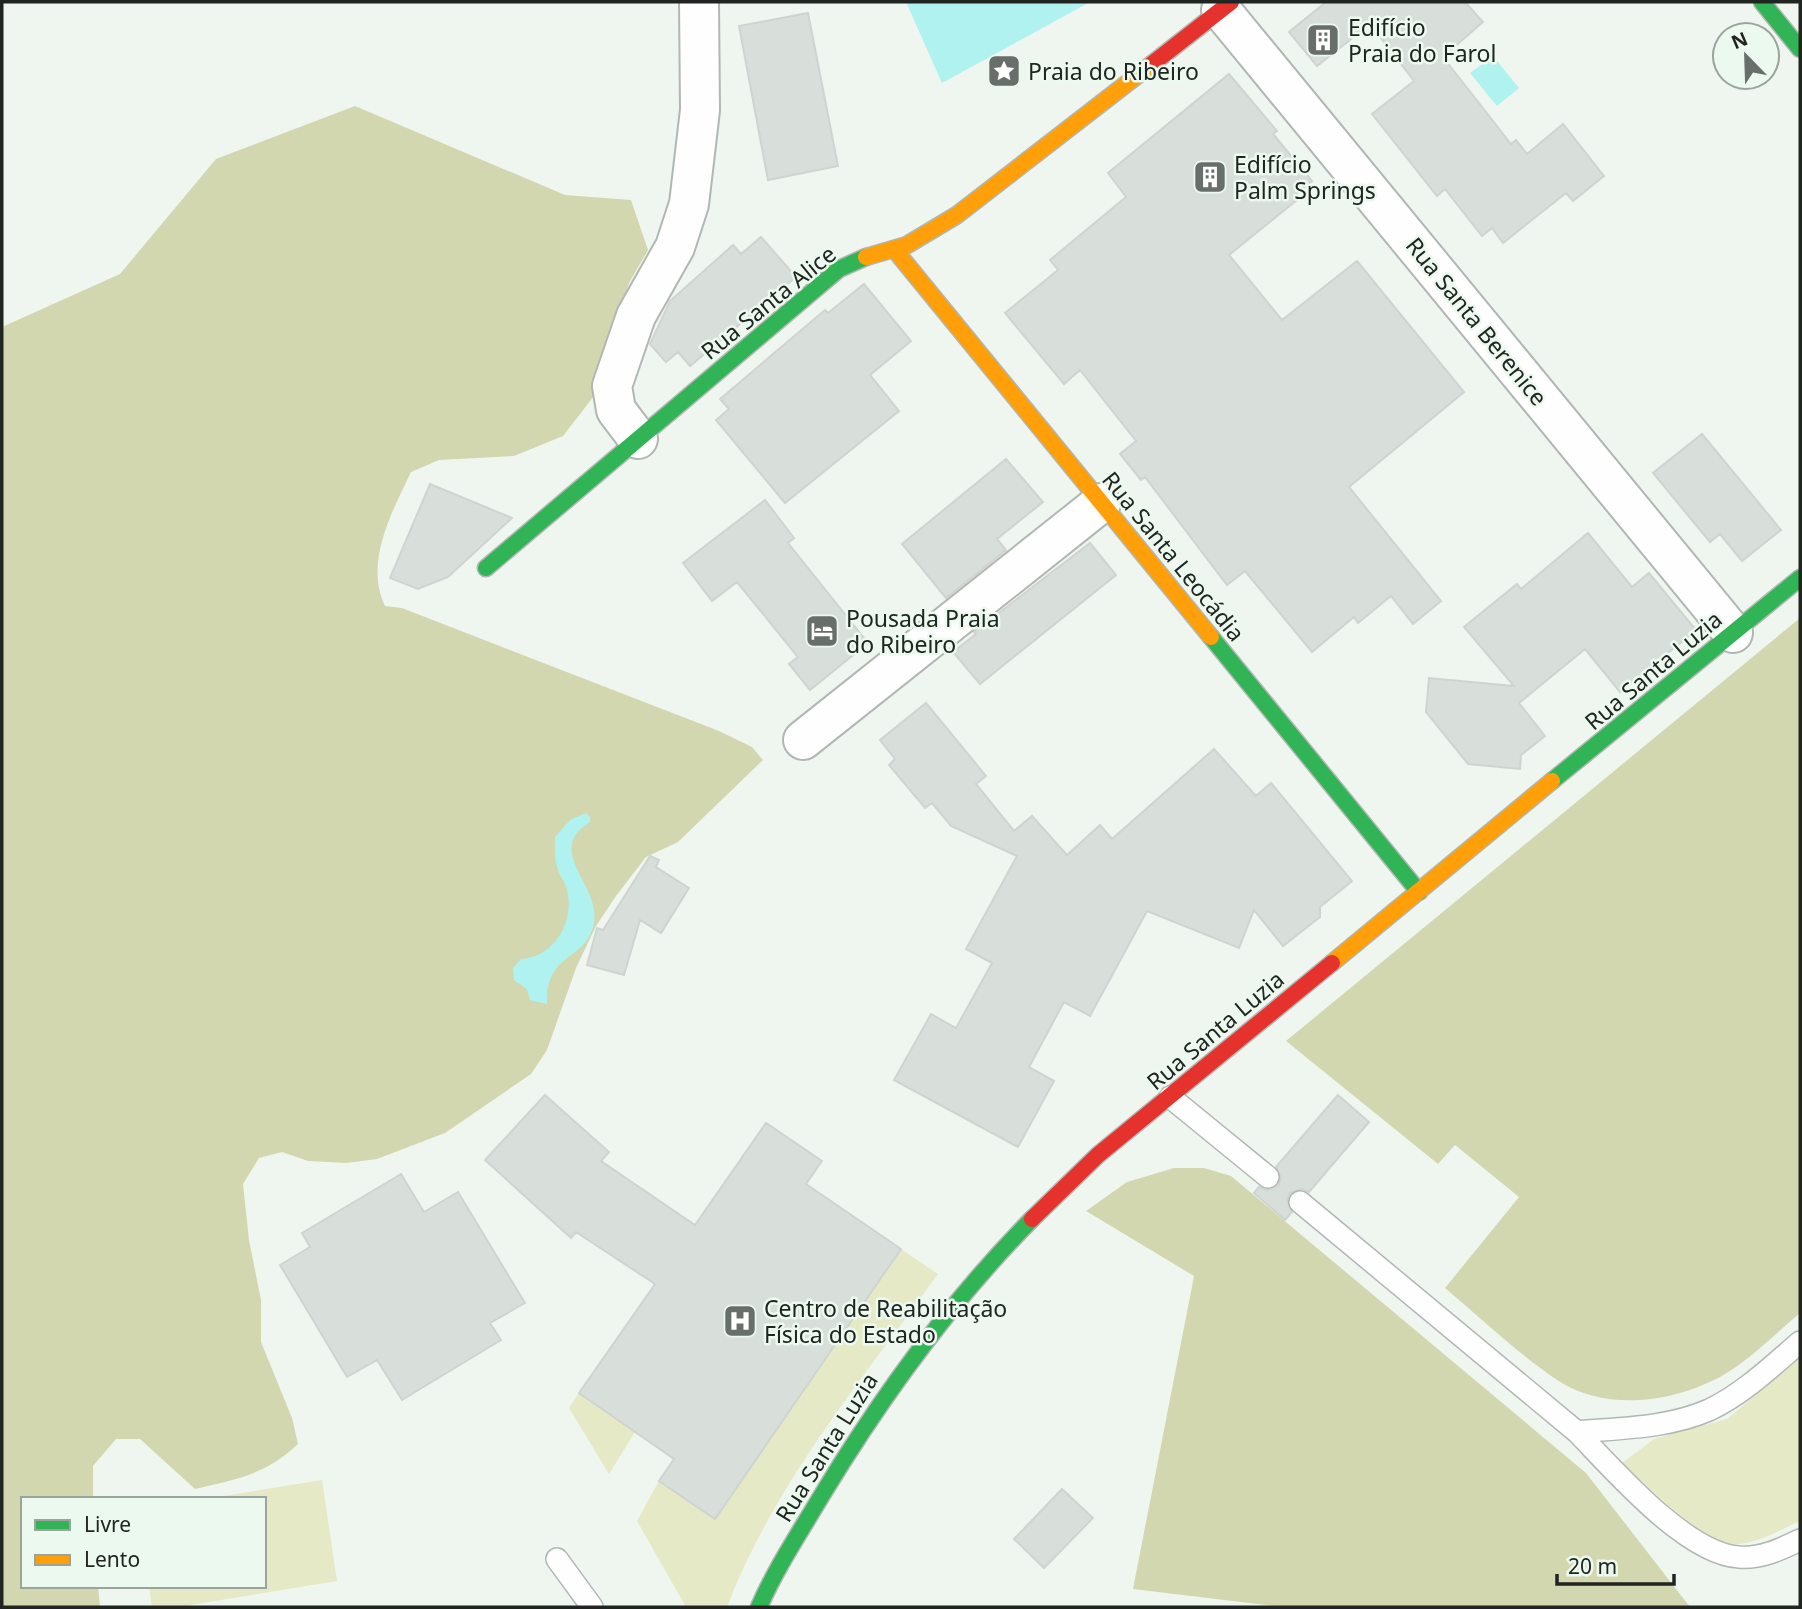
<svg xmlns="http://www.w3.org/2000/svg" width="1802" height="1609" font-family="'Noto Sans',sans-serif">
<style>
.green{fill:#e5e9c5}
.forest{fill:#d3d7af}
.water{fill:#aff2ef}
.building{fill:#d8deda;stroke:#cfd4d1;stroke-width:2}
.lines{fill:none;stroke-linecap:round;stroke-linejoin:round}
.lane-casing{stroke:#b1b7b2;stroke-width:24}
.street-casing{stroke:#b1b7b2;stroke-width:42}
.fast-casing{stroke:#b1b7b2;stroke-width:19}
.slow-casing{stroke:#b1b7b2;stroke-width:19}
.jam-casing{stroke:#b1b7b2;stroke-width:19}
.lane{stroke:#fdfefd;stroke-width:21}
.street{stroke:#fdfefd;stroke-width:38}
.fast{stroke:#30b455;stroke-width:16}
.slow{stroke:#ff9f0a;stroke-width:16}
.jam{stroke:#e5322d;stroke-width:16}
.labels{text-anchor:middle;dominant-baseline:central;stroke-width:5;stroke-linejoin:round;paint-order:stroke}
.poi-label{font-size:23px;fill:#202521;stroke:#ecf9ee;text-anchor:start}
.street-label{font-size:23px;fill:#202521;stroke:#ecf9ee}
</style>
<rect width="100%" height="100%" fill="#eff6f0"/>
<!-- green -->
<path class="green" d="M901,1249L938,1274C862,1380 774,1484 727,1607H686L637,1521L659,1481L715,1519Z
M1800,1358V1521C1782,1529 1760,1542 1740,1544C1705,1547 1649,1486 1622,1463L1654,1439L1727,1419Z
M579,1393L635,1432L609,1474L569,1408Z
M322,1480L337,1581L178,1607H152L149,1586H264V1499H205Z"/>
<!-- forest -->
<path class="forest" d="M355,106L565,195L631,200L648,250L629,283L601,387L563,436L514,456L439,460L411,472C392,512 364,562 385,606L402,608L719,731L752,747L763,760L678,842L646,857L616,896L596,926L576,968L547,1050L531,1074L445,1133L377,1159L346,1163L308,1161L282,1152L259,1158L243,1184L249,1240L261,1300V1342L292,1418L298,1444C265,1475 237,1479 195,1489L140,1439H116L93,1466V1499H23V1586H98L100,1607H2V327L120,274L216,159Z
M1800,618V1313C1776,1333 1752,1358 1725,1374C1677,1402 1607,1413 1557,1380C1517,1353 1481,1318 1445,1288L1519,1197L1455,1145L1438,1164L1286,1041Z
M1174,1168H1204L1231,1176L1586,1473L1690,1607H1282L1133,1589L1194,1276L1086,1211L1127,1182Z"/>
<!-- water -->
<path class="water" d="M906,2H1090L942,83Z
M1493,56L1519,88L1497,106L1470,73Z
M586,813L590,817V822C543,851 601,884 594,923C587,961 545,952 547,1004L530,1000L527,989L514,980L513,968L521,959C554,957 575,922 567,890C566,883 560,877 558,870C554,859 555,848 555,837L570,820Z"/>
<!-- building -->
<path class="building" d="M1326,2H1465L1483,22L1443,57L1511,144L1516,140L1527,154L1563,124L1604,176L1573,201L1566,193L1503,243L1492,228L1482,236L1445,189L1437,196L1372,114L1414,81L1370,24L1317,66L1289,32Z
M808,13L838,166L768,180L739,26Z
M1229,74L1277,131L1273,134L1312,181L1294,196L1297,200L1229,255L1282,320L1357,261L1464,392L1349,487L1441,601L1413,624L1391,596L1358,623L1354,617L1312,652L1245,571L1227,585L1145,477L1141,480L1120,454L1136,441L1080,370L1064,384L1005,313L1058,270L1050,260L1126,197L1108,173Z
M761,237L796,277L690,366L678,352L666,362L650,344L670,301L733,245L741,254Z
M864,284L911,341L870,375L899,411L785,503L716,420L729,409L720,399L825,310L828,313Z
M1702,434L1781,530L1742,561L1720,534L1710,542L1653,473Z
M1006,459L1043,502L997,539L1006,550L946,598L902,544Z
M430,484L512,518L448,577L418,589L390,578Z
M765,500L794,538L788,543L868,643L810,690L789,664L798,657L737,582L712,601L683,563Z
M1588,533L1632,587L1649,573L1696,630L1620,692L1585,649L1519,703L1545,736L1521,755L1520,769L1468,764L1426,712L1429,678L1514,686L1464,627L1517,584L1521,589Z
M1090,543L1116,575L980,684L953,652L976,634L974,632Z
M926,703L986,776L976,784L1014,831L1032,816L1067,855L1100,825L1112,839L1214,749L1256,796L1271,783L1352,881L1320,907V917L1283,946L1254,910L1239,948L1147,911L1090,1016L1064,1002L1029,1067L1054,1081L1018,1147L894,1080L931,1014L956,1028L992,963L966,949L1017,856L951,826L932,803L925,808L889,765L895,759L880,740Z
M650,856L659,860L656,867L689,888L661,933L640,920L624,975L587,965L597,928L603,930Z
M545,1095L609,1152L601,1161L695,1225L766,1123L822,1161L806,1184L901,1249L715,1519L659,1481L674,1459L579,1393L655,1284L576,1232L571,1238L485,1160Z
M1338,1095L1369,1122L1309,1192L1302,1189L1290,1193L1287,1200L1292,1212L1285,1220L1254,1193L1259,1187L1267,1190L1278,1186L1281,1178L1276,1167Z
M401,1174L424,1212L458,1192L525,1303L490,1323L501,1340L402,1400L377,1360L347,1377L280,1265L310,1247L302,1233Z
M1062,1489L1093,1518L1044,1568L1014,1539Z"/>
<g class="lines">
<defs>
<path id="lane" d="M1170,1097L1268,1177
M1300,1202L1577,1432C1614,1470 1686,1554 1739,1557C1761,1559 1781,1549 1800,1540
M1577,1432C1621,1428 1668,1428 1709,1410C1743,1394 1772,1366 1800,1342
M557,1559L592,1607"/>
<path id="street" d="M1221,10L1733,633
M638,439L616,410L612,386L636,316L675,247L689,204L700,110L699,2
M803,740L1101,503"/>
<path id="fast" d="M1762,2L1800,49
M486,568L839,269L866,257
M1211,637L1419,892
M1552,781L1800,578
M759,1607C776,1568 800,1532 822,1495C882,1396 950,1302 1032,1219"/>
<path id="slow" d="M894,249L1211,637
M866,257L907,245L957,215L1152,64
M1332,963L1552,781"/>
<path id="jam" d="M1152,64L1231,2
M1032,1219L1098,1155L1332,963"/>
</defs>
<!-- lane casing -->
<use href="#lane" class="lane-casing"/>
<!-- street casing -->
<use href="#street" class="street-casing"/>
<!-- fast casing -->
<use href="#fast" class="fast-casing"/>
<!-- slow casing -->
<use href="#slow" class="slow-casing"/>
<!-- jam casing -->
<use href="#jam" class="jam-casing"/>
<!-- lane -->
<use href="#lane" class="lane"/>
<!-- street -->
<use href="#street" class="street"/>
<!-- fast -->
<use href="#fast" class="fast"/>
<!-- slow -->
<use href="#slow" class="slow"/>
<!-- jam -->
<use href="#jam" class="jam"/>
</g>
<!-- icons -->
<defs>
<symbol id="building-square" viewBox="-11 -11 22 22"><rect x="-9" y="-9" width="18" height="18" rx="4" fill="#686e69" stroke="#ecf9ee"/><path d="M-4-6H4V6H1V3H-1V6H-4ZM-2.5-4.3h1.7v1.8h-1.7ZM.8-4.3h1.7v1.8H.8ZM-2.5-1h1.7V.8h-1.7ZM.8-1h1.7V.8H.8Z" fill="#fff"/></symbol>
<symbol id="sight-square" viewBox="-11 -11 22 22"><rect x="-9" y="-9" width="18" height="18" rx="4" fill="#686e69" stroke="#ecf9ee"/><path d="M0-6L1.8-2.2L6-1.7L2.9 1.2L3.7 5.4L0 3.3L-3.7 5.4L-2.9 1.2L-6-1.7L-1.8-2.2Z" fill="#fff"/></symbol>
<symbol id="hotel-square" viewBox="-11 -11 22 22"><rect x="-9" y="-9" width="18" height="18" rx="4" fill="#686e69" stroke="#ecf9ee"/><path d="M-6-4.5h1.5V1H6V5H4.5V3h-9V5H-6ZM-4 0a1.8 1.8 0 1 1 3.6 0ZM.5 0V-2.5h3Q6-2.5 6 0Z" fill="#fff"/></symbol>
<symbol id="hospital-square" viewBox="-11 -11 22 22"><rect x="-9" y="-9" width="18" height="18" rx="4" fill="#686e69" stroke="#ecf9ee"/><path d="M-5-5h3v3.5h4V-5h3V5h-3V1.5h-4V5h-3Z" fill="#fff"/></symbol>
</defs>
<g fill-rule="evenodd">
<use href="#building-square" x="1304" y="21" width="38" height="38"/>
<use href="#sight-square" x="985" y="52" width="38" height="38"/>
<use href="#building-square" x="1191" y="158" width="38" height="38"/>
<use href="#hotel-square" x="803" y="612" width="38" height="38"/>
<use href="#hospital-square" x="721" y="1302" width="38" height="38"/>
</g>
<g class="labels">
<!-- poi labels -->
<g class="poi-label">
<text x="1348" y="27">Edifício<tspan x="1348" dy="26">Praia do Farol</tspan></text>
<text x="1028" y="71">Praia do Ribeiro</text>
<text x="1234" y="164">Edifício<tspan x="1234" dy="26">Palm Springs</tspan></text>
<text x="846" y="618">Pousada Praia<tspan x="846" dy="26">do Ribeiro</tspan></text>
<text x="764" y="1308">Centro de Reabilitação<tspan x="764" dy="26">Física do Estado</tspan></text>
</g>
<!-- street labels -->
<g class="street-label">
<text transform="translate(768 302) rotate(-39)">Rua Santa Alice</text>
<text transform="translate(1477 321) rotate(51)">Rua Santa Berenice</text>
<text transform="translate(1174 556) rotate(51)">Rua Santa Leocádia</text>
<text transform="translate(1653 670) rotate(-40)">Rua Santa Luzia</text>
<text transform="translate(1215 1030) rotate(-40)">Rua Santa Luzia</text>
<text transform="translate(826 1447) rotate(-58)">Rua Santa Luzia</text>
</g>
</g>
<!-- border -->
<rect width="1802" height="1609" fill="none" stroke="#202521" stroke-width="7"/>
<!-- legend -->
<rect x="21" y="1497" width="245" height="91" fill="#ecf9ee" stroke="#9aa49c" stroke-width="2"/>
<rect x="35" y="1520" width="35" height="10" fill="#30b455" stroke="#9aa49c" stroke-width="2"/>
<text x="84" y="1532" font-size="21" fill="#202521">Livre</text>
<rect x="35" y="1555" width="35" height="10" fill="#ff9f0a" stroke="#9aa49c" stroke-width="2"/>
<text x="84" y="1567" font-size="21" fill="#202521">Lento</text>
<!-- north arrow -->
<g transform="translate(1746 56) rotate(337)"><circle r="33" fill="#ecf9ee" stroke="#9aa49c" stroke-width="2"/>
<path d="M0-5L12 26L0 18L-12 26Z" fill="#686e69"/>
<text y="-10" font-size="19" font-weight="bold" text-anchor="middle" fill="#202521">N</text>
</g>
<!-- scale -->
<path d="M1557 1574v10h117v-10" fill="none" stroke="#202521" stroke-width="3.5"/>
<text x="1568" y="1574" font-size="21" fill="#202521" stroke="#ecf9ee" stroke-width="5" paint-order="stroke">20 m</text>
</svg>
